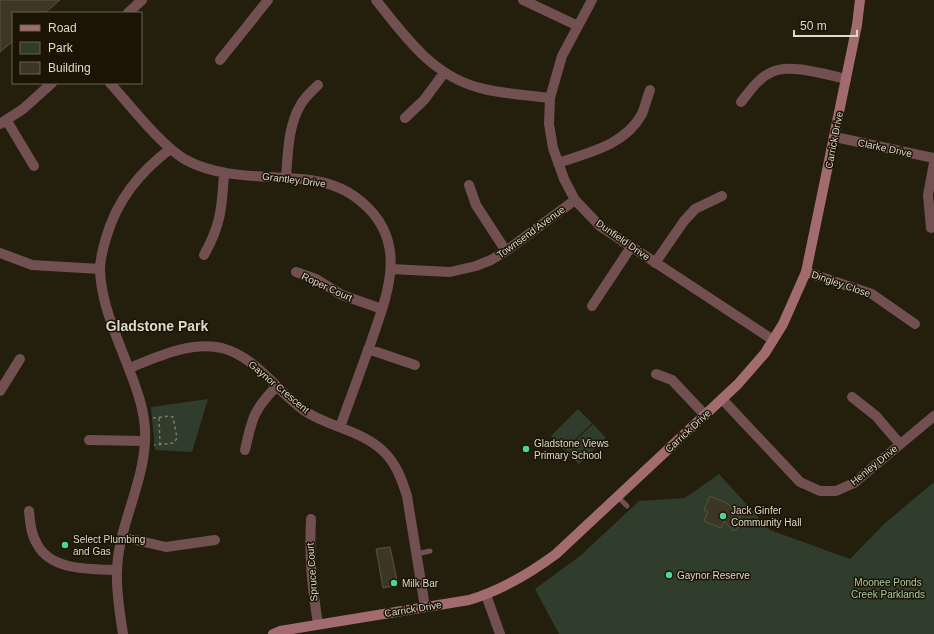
<svg xmlns="http://www.w3.org/2000/svg" width="934" height="634" font-family="Arial,sans-serif">
<style>
.green{fill:#303d2c}
.building{fill:#3d3625;stroke:#595240}
.lines{fill:none;stroke-linecap:round;stroke-linejoin:round}
.path{stroke:#7f7a6c;stroke-width:1.5;stroke-dasharray:3 3;stroke-linecap:butt}
.lane{stroke:#725052;stroke-width:5}
.street{stroke:#725052;stroke-width:10}
.secondary{stroke:#a16b6f;stroke-width:10}
.poi-dot{fill:#4cd49b;stroke:#1b1405;stroke-width:1.5}
.labels{text-anchor:middle;dominant-baseline:central;stroke-width:3;stroke-linejoin:round;paint-order:stroke}
.street-label{font-size:10px;fill:#ddd9ce;stroke:#1b1405}
.poi-label{font-size:10px;fill:#ddd9ce;stroke:#1b1405;text-anchor:start}
.park-label{font-size:10px;fill:#a9cb9e;stroke:#1b1405}
.district-label{font-size:14px;font-weight:bold;fill:#ddd9ce;stroke:#1b1405}
</style>
<rect width="100%" height="100%" fill="#241e0d"/>
<!-- green -->
<path class="green" d="M208,399L192,452L155,450L151,407Z
M578,409L592,423L564,450L551,436Z
M593,424L606,438L579,464L565,450Z
M719,474L770,530L850,559L884,524L934,482V634H559L535,589L580,556L639,501L685,498Z"/>
<!-- building -->
<path class="building" d="M0,0H60L45,13H13V41L0,52Z
M710,496L727,503L744,522L734,531L724,521L721,528L704,521L708,512L704,510Z
M390,547L398,585L383,588L376,549Z"/>
<g class="lines">
<!-- path -->
<path class="path" d="M153,418L169,416L173,417L177,438L174,443L154,445
M159,418L160,444"/>
<!-- lane -->
<path class="lane" d="M617,496L627,506
M416,554L430,551"/>
<!-- street -->
<path class="street" d="M376,0C406,38 434,78 484,89C505,94 528,95 550,98
M523,0L578,26
M592,0L562,56L550,98L549,124L553,148L564,179L575,200L600,226L773,340
M128,13L142,0
M220,60L268,0
M110,83C129,104 162,147 186,160C223,180 270,175 310,180C332,183 349,190 364,204C409,244 387,295 371,342C361,370 350,399 340,427
M741,102C750,91 758,78 772,72C790,63 827,75 846,79
M405,118L424,100L444,73
M7,121L34,166
M0,124L23,109L52,83
M835,137L934,158
M558,163C590,152 625,145 642,114C645,106 647,98 650,90
M286,177C288,152 288,126 301,104C305,97 312,91 318,85
M469,185L476,205L506,251
M931,228L928,195L934,163
M0,253L32,265L100,269
M204,255C221,225 222,207 224,173
M655,263L684,221L695,209L722,196
M391,269L450,272L476,266L491,260L506,251L575,200
M296,272L316,279L342,295L382,309
M806,272L872,294L915,324
M592,306L631,247
M368,349L415,365
M129,368C158,357 190,341 222,348C259,358 278,394 308,413C333,428 362,431 383,451C396,463 402,480 407,496L425,607
M656,374L672,380L705,415
M0,391L20,359
M852,397L876,416L900,444
M722,399L800,482L820,491H836L854,483L934,416
M89,440L145,441
M245,450C252,418 254,409 277,386
M29,511C30,522 31,534 37,544C51,571 90,569 117,570
M311,519C309,558 312,586 318,624
M123,537L166,547L215,540
M486,595L500,634
M123,634C120,614 116,592 117,571C118,527 143,486 145,441C147,410 133,380 122,351C112,325 101,299 100,270C100,260 103,248 106,238C117,200 139,173 170,149"/>
<!-- secondary -->
<path class="secondary" d="M273,634L280,631L469,600C502,590 529,574 556,554L738,384L765,353L783,324L806,272L857,25L860,0"/>
</g>
<!-- markers -->
<g class="poi-dot">
<circle cx="526" cy="449" r="4"/>
<circle cx="723" cy="516" r="4"/>
<circle cx="65" cy="545" r="4"/>
<circle cx="669" cy="575" r="4"/>
<circle cx="394" cy="583" r="4"/>
</g>
<g class="labels">
<!-- street labels -->
<g class="street-label">
<text transform="translate(834 140) rotate(-79)">Carrick Drive</text>
<text transform="translate(885 148) rotate(12)">Clarke Drive</text>
<text transform="translate(294 180) rotate(7)">Grantley Drive</text>
<text transform="translate(531 232) rotate(-36)">Townsend Avenue</text>
<text transform="translate(623 240) rotate(35)">Dunfield Drive</text>
<text transform="translate(841 284) rotate(19)">Dingley Close</text>
<text transform="translate(327 287) rotate(25)">Roper Court</text>
<text transform="translate(279 387) rotate(40)">Gaynor Crescent</text>
<text transform="translate(688 431) rotate(-43)">Carrick Drive</text>
<text transform="translate(874 465) rotate(-39)">Henley Drive</text>
<text transform="translate(312 572) rotate(-94)">Spruce Court</text>
<text transform="translate(413 609) rotate(-9)">Carrick Drive</text>
</g>
<!-- poi labels -->
<g class="poi-label">
<text x="534" y="443">Gladstone Views<tspan x="534" dy="12">Primary School</tspan></text>
<text x="731" y="510">Jack Ginfer<tspan x="731" dy="12">Community Hall</tspan></text>
<text x="73" y="539">Select Plumbing<tspan x="73" dy="12">and Gas</tspan></text>
<text x="677" y="575">Gaynor Reserve</text>
<text x="402" y="583">Milk Bar</text>
</g>
<!-- park labels -->
<g class="park-label">
<text x="888" y="582">Moonee Ponds<tspan x="888" dy="12">Creek Parklands</tspan></text>
</g>
<!-- district labels -->
<g class="district-label">
<text x="157" y="326">Gladstone Park</text>
</g>
</g>
<!-- legend -->
<rect x="12" y="12" width="130" height="72" fill="#1b1405" stroke="#696355"/>
<rect x="20" y="25" width="20" height="6" fill="#a16b6f" stroke="#696355"/>
<text x="48" y="32" font-size="12" fill="#ddd9ce">Road</text>
<rect x="20" y="42" width="20" height="12" fill="#303d2c" stroke="#696355"/>
<text x="48" y="52" font-size="12" fill="#ddd9ce">Park</text>
<rect x="20" y="62" width="20" height="12" fill="#3d3625" stroke="#696355"/>
<text x="48" y="72" font-size="12" fill="#ddd9ce">Building</text>
<!-- scale -->
<path d="M794 30v6h63v-6" fill="none" stroke="#ddd9ce" stroke-width="2"/>
<text x="800" y="30" font-size="12" fill="#ddd9ce" stroke="#1b1405" stroke-width="3" paint-order="stroke">50 m</text>
</svg>
